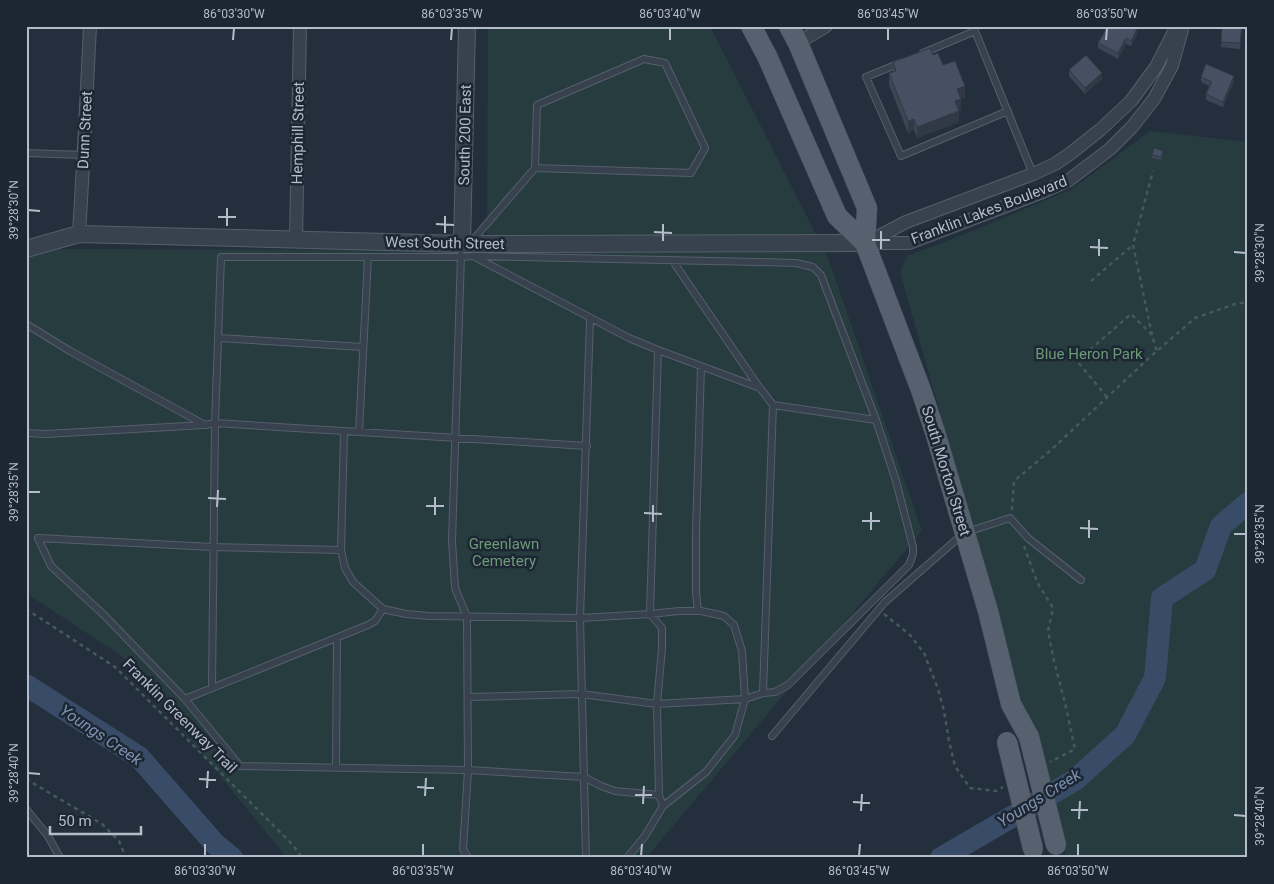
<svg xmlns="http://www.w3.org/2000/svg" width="1274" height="884" font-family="Roboto,sans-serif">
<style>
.green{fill:#263c3f}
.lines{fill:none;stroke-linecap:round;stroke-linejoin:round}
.river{stroke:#394c67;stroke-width:22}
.service-casing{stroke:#565f6c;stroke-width:8}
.minor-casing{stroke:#565f6c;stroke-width:14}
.tertiary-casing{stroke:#565f6c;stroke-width:18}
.primary-casing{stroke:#414a57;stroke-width:21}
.path{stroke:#44595c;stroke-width:2.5;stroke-dasharray:4 4;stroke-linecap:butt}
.service{stroke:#38414e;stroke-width:6}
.minor{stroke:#38414e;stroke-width:12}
.tertiary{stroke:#38414e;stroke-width:16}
.primary{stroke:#56606e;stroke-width:20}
.primary-bridge-casing{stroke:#414a57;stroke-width:21;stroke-linecap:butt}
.primary-bridge{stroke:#56606e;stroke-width:20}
.wall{fill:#3b4654}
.shaded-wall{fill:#303945}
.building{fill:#455162;stroke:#303945}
.ticks{fill:none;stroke:#b4bcc9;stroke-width:2}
.labels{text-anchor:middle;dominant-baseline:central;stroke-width:5;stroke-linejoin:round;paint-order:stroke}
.street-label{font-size:15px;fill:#b4bcc9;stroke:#1d2633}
.park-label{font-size:15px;fill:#6b9a76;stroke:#1d2633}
.water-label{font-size:16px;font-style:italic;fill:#7c92b1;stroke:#1d2633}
.neatline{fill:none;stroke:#b4bcc9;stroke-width:2}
.ticks-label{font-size:12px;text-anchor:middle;fill:#b4bcc9}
</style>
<rect width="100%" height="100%" fill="#242f3e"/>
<!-- green -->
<path class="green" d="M488,26H710L829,260L922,531L646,858H287L123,657L26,593V259L48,249L487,250Z
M1150,131L1248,142V858H1068L1065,853L900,272L907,256L970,232L1072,189Z"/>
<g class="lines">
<!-- river -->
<path class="river" d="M26,685L139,757L215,844L232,858
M941,858L1075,780L1125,735L1155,678L1162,598L1205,570L1221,526L1248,503"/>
<defs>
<path id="service" d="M923,53L975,31L1033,174
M900,63L866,77L901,156L1008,111
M26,153L84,155
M472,241L535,168L691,173L705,148L665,63L644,59L537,105L535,168
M461,255L452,541L455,588L467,617L468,770L463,849L468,858
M474,256L758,262L796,263L813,267L821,275L876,420
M672,260L759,387
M26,324L70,351L205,425L215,423L587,446
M219,338L363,347
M658,350L650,614L662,628V648L657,704L659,795L663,806
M359,432L368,257
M26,433L46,434L204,425
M341,550L344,431
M698,611L696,593V533L701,367
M212,688L215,423L221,257H461L473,256L629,338L658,350L760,388L773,405L876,420L896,481L913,547V554L909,565L788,685L775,692L763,693L745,699L735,735L706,772L663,806L645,836L627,858
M763,693L773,405
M468,697L581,694L657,704L745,699L742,651L734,625L724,616L715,614L701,611H679L650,614L580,618L429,616L406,614L383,609L353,582L345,568L341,550L213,547L38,538L51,566L104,615L185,699L240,766L468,770L584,777L601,786L615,791L659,795
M185,699L368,625L375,621L383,609
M772,736L885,602L964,533L1010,518L1029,539L1081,580
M336,767L337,638
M26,809L48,836L60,858
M586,858L580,618L590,319"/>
<path id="minor" d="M798,43L826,26
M79,234L84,148L90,26
M296,240L300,26
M868,242L906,222L1033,174L1055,164L1071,153L1100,130L1131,101L1156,67L1177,26
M865,243H909L1040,193L1069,180L1110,149L1132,127L1154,99L1172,66L1183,26"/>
<path id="tertiary" d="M462,244L467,26
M26,249L79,234L462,244L865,243"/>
<path id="primary" d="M751,26L767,56L837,216L865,243
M789,26L798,43L867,208L865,243L921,390L935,432L988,611L1011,704L1029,737"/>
</defs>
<!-- service casing -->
<use href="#service" class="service-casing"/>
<!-- minor casing -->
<use href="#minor" class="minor-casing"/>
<!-- tertiary casing -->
<use href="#tertiary" class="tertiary-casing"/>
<!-- primary casing -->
<use href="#primary" class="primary-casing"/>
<!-- path -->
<path class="path" d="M1091,281L1133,245
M1152,335L1133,245L1153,171
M1107,397L1077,361L1131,314L1152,335L1157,352
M1012,510L1014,481L1050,451L1150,357L1195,318L1238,303H1248
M1024,546L1037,582L1053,608L1048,631L1054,661L1065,703L1075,749L1050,762
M26,609L115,667L293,845L302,858
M884,614L910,635L924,653L938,689L944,711L949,741L955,766L970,788L996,791L1003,787
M26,779L102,824L119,841L126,858"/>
<!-- service -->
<use href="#service" class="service"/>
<!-- minor -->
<use href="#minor" class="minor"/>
<!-- tertiary -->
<use href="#tertiary" class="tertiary"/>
<!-- primary -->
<use href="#primary" class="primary"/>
<defs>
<path id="primary-bridge" d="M1029,737L1056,845
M1007,742L1033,849"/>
</defs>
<!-- primary-bridge casing -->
<use href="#primary-bridge" class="primary-bridge-casing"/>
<!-- primary-bridge -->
<use href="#primary-bridge" class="primary-bridge"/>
</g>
<!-- wall -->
<path class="wall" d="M1222,26H1242L1240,49L1221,47Z
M1137,35L1131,46L1126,44L1118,59L1098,48V43Z
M933,55L943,65L965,97L961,98V110L959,111V122L917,138L914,130L908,133L889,85V73L893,72V62Z
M1069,70L1102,79L1085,94L1069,76Z
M1201,77L1234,82L1223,107L1206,100V94L1209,86L1201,82Z
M1163,153L1161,160L1152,158V155Z"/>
<!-- shaded-wall -->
<path class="shaded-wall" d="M1137,29V35L1131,46V41Z
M1126,38V44L1118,59V53Z
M1102,73V79L1085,94V88Z
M1234,76V82L1223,107V102Z
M965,86V97L957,100V89Z
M961,99V110L955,112V101Z
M959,111V122L917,138V127Z
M914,119V130L908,133V121Z"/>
<!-- building -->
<path class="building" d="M1108,26H1132L1137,29L1131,41L1126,38L1118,53L1098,43Z
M1222,26H1242L1240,43L1221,42Z
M930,48L933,55L938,53L943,65L955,61L965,86L957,89L961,99L955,101L959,111L917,127L914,119L908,121L889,73L896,71L893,62Z
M1086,55L1102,73L1085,88L1069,70Z
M1206,64L1234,76L1223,102L1206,94L1212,82L1201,77Z
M1154,148L1163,151L1161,157L1152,155Z"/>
<!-- ticks -->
<path class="ticks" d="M233,40L234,28M451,40L452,28M670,40V28M888,40V28M1106,40L1107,28M28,210L40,211M218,217H236M436,224L454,225M227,226V208M654,232L672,233M445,233V216M872,240H890M663,241V224M1090,247L1108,248M881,249V231M1234,252L1246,253M1099,256V239M28,492H40M208,498L226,499M426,506H444M217,507L218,490M644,513L662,514M435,515V497M862,521H880M653,522V505M1080,528L1098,529M871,530V512M1234,534H1246M1089,538V520M28,773L40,774M199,779L216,780M417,787L434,788M207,788L208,771M635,795H652M425,796L426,778M853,802L870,803M643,804L644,786M1071,810H1088M861,811L862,794M1234,815L1246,816M1079,819L1080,801M205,856V844M423,856V844M641,856L642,844M859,856L860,844M1078,856V844"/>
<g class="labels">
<!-- street labels -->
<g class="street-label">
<text transform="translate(85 130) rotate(-87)">Dunn Street</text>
<text transform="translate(298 133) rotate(-89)">Hemphill Street</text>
<text transform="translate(465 135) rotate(-89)">South 200 East</text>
<text transform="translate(989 210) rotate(-21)">Franklin Lakes Boulevard</text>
<text transform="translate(445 243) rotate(1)">West South Street</text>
<text transform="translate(946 471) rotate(73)">South Morton Street</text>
<text transform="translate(180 716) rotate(45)">Franklin Greenway Trail</text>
</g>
<!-- park labels -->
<g class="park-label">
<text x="1089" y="354">Blue Heron Park</text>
<text x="504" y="544">Greenlawn<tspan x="504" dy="17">Cemetery</tspan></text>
</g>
<!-- water labels -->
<g class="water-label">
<text transform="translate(101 735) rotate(34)">Youngs Creek</text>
<text transform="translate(1039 798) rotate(-32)">Youngs Creek</text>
</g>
</g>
<!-- border -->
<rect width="1274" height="884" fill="none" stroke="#1d2633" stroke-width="55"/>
<!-- scale -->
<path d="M50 826v8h91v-8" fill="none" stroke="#b4bcc9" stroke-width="2.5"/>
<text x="58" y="826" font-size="15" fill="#b4bcc9" stroke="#1d2633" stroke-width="4" paint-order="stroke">50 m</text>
<rect x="28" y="28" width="1218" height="828" class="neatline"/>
<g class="ticks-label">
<text x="234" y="18">86°03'30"W</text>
<text x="452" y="18">86°03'35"W</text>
<text x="670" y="18">86°03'40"W</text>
<text x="888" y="18">86°03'45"W</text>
<text x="1107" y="18">86°03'50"W</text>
<text transform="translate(14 210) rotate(-90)" y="4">39°28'30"N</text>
<text transform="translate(1260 253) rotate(-90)" y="4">39°28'30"N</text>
<text transform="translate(14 492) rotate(-90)" y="4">39°28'35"N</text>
<text transform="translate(1260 534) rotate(-90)" y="4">39°28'35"N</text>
<text transform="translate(14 773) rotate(-90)" y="4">39°28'40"N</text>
<text transform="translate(1260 816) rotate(-90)" y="4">39°28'40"N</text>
<text x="205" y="875">86°03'30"W</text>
<text x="423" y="875">86°03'35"W</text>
<text x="641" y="875">86°03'40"W</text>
<text x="859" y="875">86°03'45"W</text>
<text x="1078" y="875">86°03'50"W</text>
</g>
</svg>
